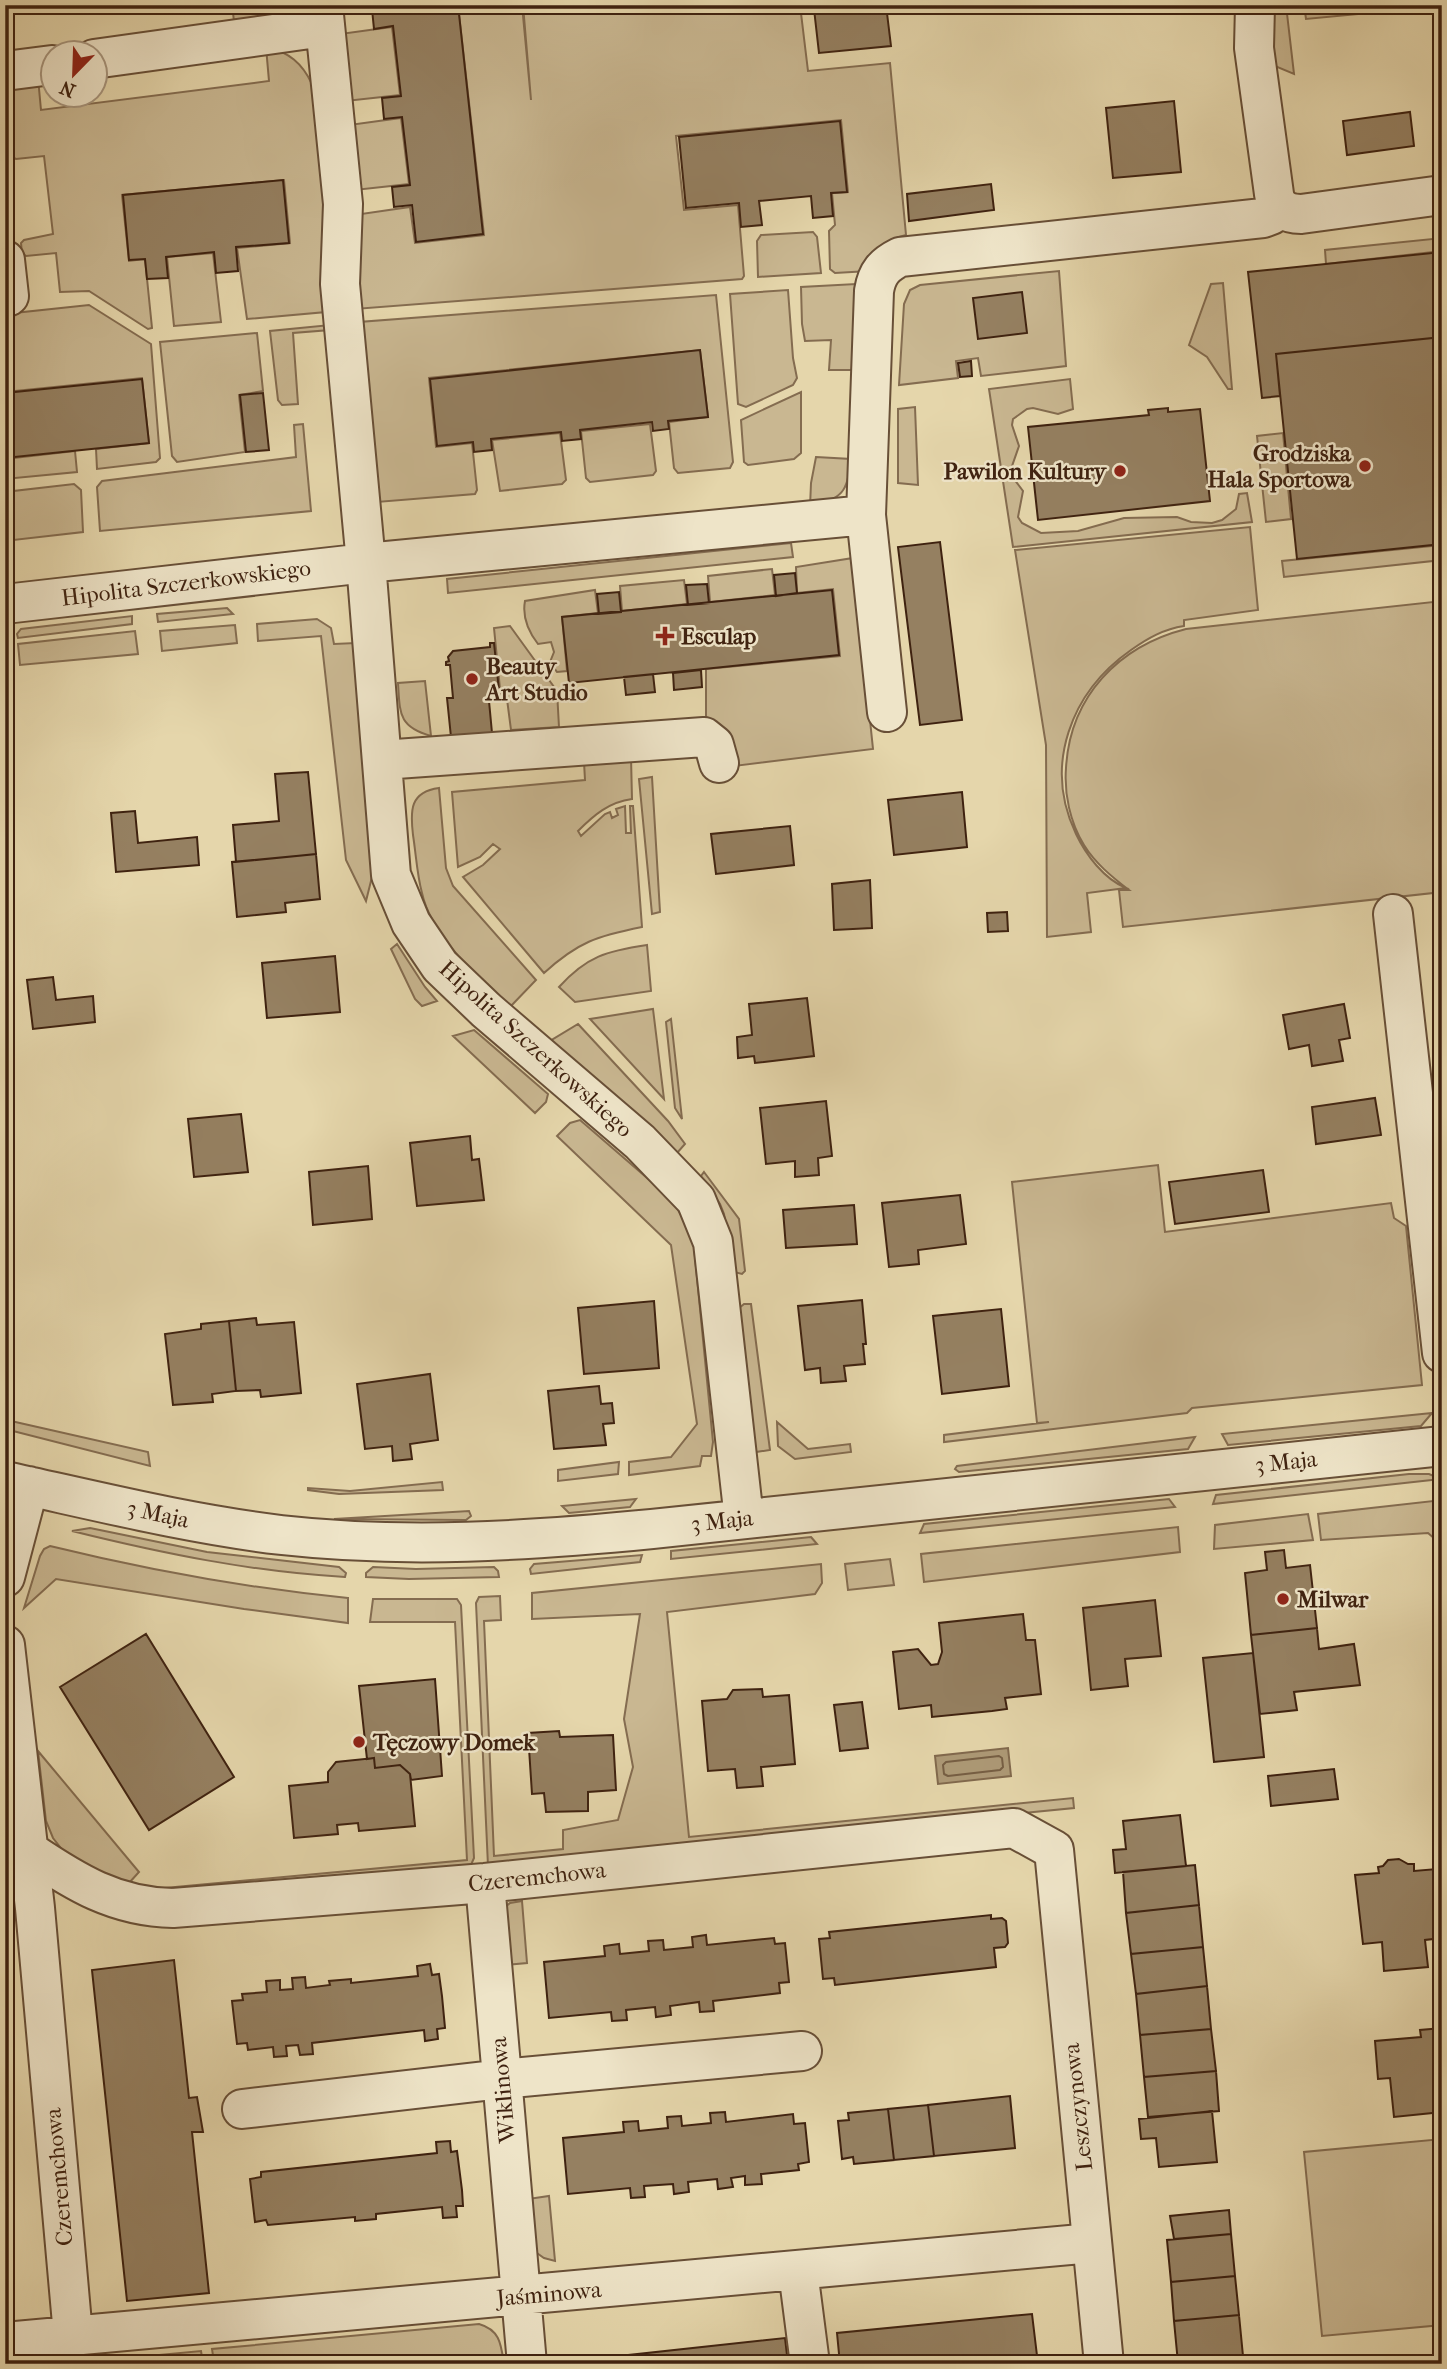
<svg xmlns="http://www.w3.org/2000/svg" width="1447" height="2369" font-family="'IM FELL French Canon',serif">
<style>
.green{fill:#c9b791;stroke:#846c50;stroke-width:2}
.water{fill:#ad9976;stroke:#81694d;stroke-width:2}
.lines{fill:none;stroke-linecap:round;stroke-linejoin:round}
.shore{stroke:#765e43;stroke-width:2}
.building{fill:#958061;stroke:#3f2210;stroke-width:2}
.minor-casing{stroke:#684f37;stroke-width:42}
.minor{stroke:#eee4c8;stroke-width:38}
.poi-dot{fill:#8f2418;stroke:#eee4c8;stroke-width:2.5}
.labels{text-anchor:middle;dominant-baseline:central;stroke-width:5;stroke-linejoin:round;paint-order:stroke}
.poi-label{font-size:23px;font-weight:bold;fill:#3f2210;stroke:#eee4c8;text-anchor:start}
.street-label{font-size:23px;fill:#3f2210;stroke:#eee4c8}
</style>
<rect width="100%" height="100%" fill="#e5d6ab"/>
<filter id="stains"><feTurbulence type="fractalNoise" baseFrequency=".00286" numOctaves="4"/><feColorMatrix values="0 0 0 0 .2 0 0 0 0 .09 0 0 0 0 .02 0 0 0 .5 -.17"/></filter>
<radialGradient id="worn" r=".72"><stop offset=".6" stop-color="#630" stop-opacity="0"/><stop offset="1" stop-color="#630" stop-opacity=".3"/></radialGradient>
<!-- green -->
<path class="green" d="M232,5H289L278,14L234,21Z
M458,5H522L531,100L523,5H800L808,71L890,63L906,235C882,241 877,246 869,271L835,273L830,269L829,231L835,225L832,193L848,192L841,120L676,136L684,210L738,205L744,276L742,279L355,309L354,215L410,207L415,243L484,235Z
M1270,5H1286L1294,74L1270,64Z
M1304,5H1442V6L1306,19Z
M392,27L400,95L346,101L340,34Z
M266,47C289,52 302,63 312,84L329,228L326,312L247,319L237,248L290,243L284,180L122,195L129,261L145,259L152,328L148,329L89,291L60,292L56,253L26,256L22,253L21,243L24,240L53,234L44,156L16,159L10,155C8,137 0,106 13,90C18,84 30,81 38,78L41,110L269,81Z
M401,118L409,184L355,190L349,125Z
M813,232L817,237L821,273L758,277L757,241L761,235Z
M1442,238V251L1326,264L1325,250Z
M213,253L221,322L174,326L167,257Z
M1059,271L1066,366L981,376L978,358L956,361L958,378L899,385L904,304L910,290L920,285Z
M1223,283L1232,389H1228L1207,357L1189,345L1211,284Z
M856,284L855,365L851,370H829L831,340L805,341L802,324L801,287Z
M788,290L793,358L797,378L793,385L746,407L738,404L730,294Z
M716,295L733,462L730,468L678,473L674,468L669,422L708,417L700,350L429,378L436,447L472,443L477,490L475,494L377,502L359,322Z
M89,305L151,344L160,458L156,462L97,469L96,449L149,443L142,378L5,392V314Z
M330,325V330L293,333L298,404L282,405L278,400L270,331Z
M257,333L263,391L239,395L245,452L177,462L172,456L160,342Z
M1070,379L1073,409L1058,414L1033,408L1027,409L1013,419L1012,425L1019,446L1011,469V475L1023,491L1018,517L1022,523L1041,533L1078,531L1124,518L1177,517L1191,522L1212,523L1222,520L1236,509L1239,494L1247,493L1252,522L1013,547L989,389Z
M801,392V453L794,459L748,465L744,462L741,420Z
M915,407L918,485L898,483V409Z
M303,424L311,511L100,531L97,487L102,481L296,457L294,425Z
M650,424L656,471L653,475L590,482L586,478L581,431Z
M560,433L566,480L562,484L500,491L492,440Z
M1283,433L1291,519L1266,522L1257,436Z
M75,451L77,472L5,479V459Z
M816,457L851,459C848,493 842,498 810,507L811,483Z
M74,484L81,490L83,532L5,541V492Z
M1250,527L1258,610L1184,620V626C1164,629 1148,638 1131,650C1071,692 1043,765 1076,834C1086,855 1104,879 1126,888L1087,893L1091,932L1047,937L1046,745L1015,550Z
M791,543L793,557L448,593L447,579Z
M1442,545V560L1284,577L1282,561Z
M853,558L873,749L726,767L712,726L706,719V669L840,656L833,589L797,593L796,567Z
M772,569L775,595L710,602L708,576Z
M684,580L687,604L622,611L620,586Z
M595,590L598,613L562,617L567,671L557,672L550,662L554,652L551,642L538,644C528,631 522,617 525,601Z
M1442,601V892L1123,927L1119,890H1129C1112,877 1095,863 1084,845C1070,822 1064,794 1066,768C1070,696 1119,646 1186,629Z
M227,608L233,614L158,622L157,614Z
M132,616V624L18,638L17,634L21,629Z
M317,619L331,628L334,644L356,643L376,861L366,901L346,860L321,636L258,641L257,624Z
M235,625L237,643L162,651L160,631Z
M510,626L557,691L559,727L511,730L507,699H501L494,628Z
M135,631L138,654L20,665L18,644Z
M425,681L431,736C398,727 400,713 398,683Z
M631,757L632,799C609,802 594,815 578,831L581,836L605,814L610,812L612,818L618,815L616,809L625,806L626,833H631L630,806H633L642,927C597,936 578,942 544,973L463,877L483,865L500,849L493,844L480,857L458,867L452,792L585,780L584,762Z
M652,777L660,912L652,914L639,779Z
M439,788L446,868L453,886L536,980L510,1007C479,978 431,936 422,893C417,875 416,854 413,835C410,810 410,792 439,788Z
M397,944L425,987L437,1001L422,1006L415,999L391,949Z
M647,945L651,991L575,1002L559,987C587,956 607,951 647,945Z
M653,1009L664,1099L590,1019Z
M671,1019L682,1119L675,1108L666,1022Z
M578,1024L668,1121L685,1144L677,1153L550,1041Z
M474,1030L548,1094L546,1102L535,1113L453,1036Z
M580,1120L661,1190L677,1208L687,1226L694,1247L713,1442L711,1456H702L700,1466L629,1475V1462L671,1457L697,1424L671,1245L557,1136L570,1123Z
M1158,1165L1165,1232L1391,1203L1394,1218L1406,1226L1422,1385L1192,1408L1187,1413L944,1442V1435L1049,1422L1037,1423L1012,1182Z
M704,1172L739,1219L745,1271L742,1274L734,1272L724,1214L720,1204L701,1176Z
M744,1304H751L770,1450L756,1452L738,1309Z
M1432,1413L1421,1426L1228,1445L1222,1434Z
M11,1421L148,1452L150,1466L9,1430Z
M777,1422L808,1449L850,1444L851,1452L795,1459L778,1446Z
M1195,1437L1188,1449L959,1472L955,1469L957,1466Z
M619,1462L618,1474L558,1481V1470Z
M1409,1474H1429L1441,1479L1213,1504L1216,1495Z
M442,1482L443,1490L339,1494L308,1490V1488L350,1491Z
M636,1499L630,1507L569,1513L562,1506Z
M1169,1499L1175,1507L920,1533L924,1524Z
M1442,1500V1545L1428,1533L1321,1540L1318,1514Z
M469,1511L471,1516L466,1520L334,1519Z
M1308,1514L1313,1540L1214,1549L1215,1525Z
M1178,1527L1180,1552L924,1582L921,1554Z
M90,1528L207,1552L339,1567L346,1573L345,1577C253,1572 161,1553 72,1531Z
M811,1537L817,1544L671,1559V1551Z
M50,1546C148,1570 247,1588 348,1598V1623L244,1609L56,1579L24,1608L40,1556L44,1549Z
M642,1555L640,1562L531,1574L530,1569L534,1564Z
M890,1559L894,1585L848,1590L845,1564Z
M821,1564L822,1583L815,1594L667,1612L689,1837L1073,1798L1074,1808L488,1866L476,1603L479,1597L500,1596L501,1620L484,1621L494,1856L563,1849V1830L618,1820L633,1767L624,1719L640,1614L532,1619V1593Z
M373,1567L416,1569L494,1567L498,1571L499,1577L409,1579L366,1577V1573Z
M373,1599H457L461,1605L474,1858L470,1867L163,1892L165,1888L467,1860L455,1622H370Z
M38,1751L139,1872L129,1883L89,1872L64,1852L53,1838L46,1821Z
M522,1901L527,1963L505,1965L502,1910L510,1903Z
M1442,2139V2325L1322,2336L1304,2152Z
M549,2196L555,2261L544,2258L534,2251L528,2199Z
M479,2324C500,2330 501,2344 504,2364H214V2362L212,2349Z
M201,2351L203,2364H63Z"/>
<!-- water -->
<path class="water" d="M1008,1748L1011,1776L938,1784L935,1756Z"/>
<g class="lines">
<!-- shore -->
<path class="shore" d="M999,1756L1002,1758L1003,1767L1000,1770L948,1776L944,1774L943,1765L946,1762Z"/>
</g>
<!-- building -->
<path class="building" d="M389,5H458L483,234L416,242L412,205L394,207L392,187L410,185L402,117L384,119L382,98L401,96L393,26L374,29L372,9L389,7Z
M852,5H886L891,46L819,53L814,9Z
M1174,101L1181,172L1113,178L1106,108Z
M1410,112L1414,146L1347,155L1343,121Z
M840,121L847,192L831,193L833,216L813,218L811,196L759,201L762,225L741,227L739,203L686,208L679,137Z
M283,180L289,243L236,247L238,271L216,273L214,252L166,257L168,278L147,279L145,259L129,260L123,195Z
M991,184L994,210L909,221L907,194Z
M1442,252V337L1276,354L1280,396L1262,398L1248,272Z
M1022,292L1027,333L978,339L973,298Z
M1442,337V544L1297,559L1276,354Z
M700,350L708,417L668,421L669,429L653,431L652,422L580,430L581,439L562,441L561,432L491,439L492,450L474,452L473,442L437,446L430,379Z
M971,361L972,376L960,377L958,363Z
M142,379L149,443L5,458V393Z
M263,393L269,450L246,452L240,395Z
M1168,408V412L1200,409L1210,501L1038,520L1028,427L1149,415L1148,410Z
M940,542L962,720L920,725L898,547Z
M795,573L797,593L776,596L774,575Z
M707,584L709,603L688,605L686,585Z
M832,590L839,655L569,683L562,617Z
M619,592L621,612L599,614L597,594Z
M490,643H494L500,700L489,701L492,733L451,737L447,698H453L450,665H446V662L449,661L448,657L453,651L490,647Z
M701,670L702,687L674,690L673,673Z
M653,674L655,692L626,695L624,677Z
M308,772L316,854L236,862L233,825L279,821L275,774Z
M962,792L967,847L894,855L888,800Z
M135,811L138,843L197,837L199,865L116,872L111,813Z
M790,826L794,865L716,874L711,834Z
M316,854L320,899L285,903L286,912L237,917L232,862Z
M870,880L872,928L834,930L832,884Z
M1007,912L1008,931L988,932L987,913Z
M335,956L340,1012L267,1018L262,963Z
M53,977L56,1000L93,996L95,1022L33,1029L27,980Z
M807,998L814,1056L755,1063L754,1056L738,1058L737,1037L752,1035L749,1004Z
M1344,1004L1350,1038L1339,1040L1343,1061L1312,1066L1309,1045L1289,1049L1283,1015Z
M1375,1098L1381,1135L1316,1144L1312,1107Z
M826,1101L832,1156L818,1158L819,1175L795,1177V1161L766,1164L760,1108Z
M241,1114L248,1172L194,1177L188,1119Z
M470,1136L472,1160L479,1159L484,1200L417,1206L410,1143Z
M368,1166L372,1219L313,1225L309,1172Z
M1263,1170L1269,1212L1175,1224L1169,1182Z
M960,1195L966,1244L918,1250L919,1264L889,1267L882,1203Z
M854,1205L857,1244L786,1248L783,1210Z
M862,1300L866,1344H863L865,1364L844,1366L846,1381L821,1383L820,1368L805,1370L798,1306Z
M654,1301L659,1368L584,1374L578,1308Z
M1001,1309L1009,1386L942,1394L933,1316Z
M256,1318L257,1325L294,1322L301,1393L261,1397L260,1390L236,1391L229,1321Z
M229,1321L236,1391L212,1394L213,1402L173,1405L165,1334L201,1329V1324Z
M430,1374L438,1440L410,1444L412,1459L393,1461L392,1446L365,1449L357,1384Z
M599,1386L601,1404L612,1403L614,1423L603,1424L606,1445L554,1449L548,1391Z
M1284,1550L1286,1568L1310,1565L1317,1628L1251,1635L1245,1573L1267,1570L1265,1552Z
M1155,1600L1161,1656L1125,1659L1128,1686L1091,1690L1083,1608Z
M1023,1614L1026,1640H1035L1041,1694L1005,1698L1007,1709L992,1711L932,1717L931,1705L899,1709L893,1652L918,1649L931,1665L938,1664L942,1652L939,1623Z
M1317,1628L1319,1649L1354,1644L1360,1685L1294,1692L1297,1710L1260,1714L1251,1635Z
M146,1634L234,1777L149,1830L60,1687Z
M1253,1653L1264,1757L1214,1762L1203,1658Z
M435,1679L442,1776L411,1780L410,1774L400,1765L375,1768L374,1758L367,1759L359,1686Z
M762,1689L763,1697L789,1695L795,1764L761,1767L763,1786L737,1788L735,1769L708,1771L702,1701L727,1699L733,1690Z
M862,1702L868,1748L840,1751L834,1705Z
M559,1731L560,1737L613,1735L616,1790L588,1792V1811L546,1812L544,1793L532,1794L528,1733Z
M374,1758L375,1768L400,1765L410,1774L415,1826L359,1831L358,1823L337,1825L338,1834L294,1838L289,1786L328,1782V1772L336,1762Z
M1334,1769L1338,1799L1271,1806L1268,1776Z
M1180,1815L1186,1866L1115,1873L1113,1850L1126,1849L1123,1821Z
M1399,1859L1408,1864H1414V1871L1437,1869L1442,1938L1425,1940L1428,1967L1384,1971L1382,1942L1363,1944L1355,1875L1379,1873L1378,1867L1383,1866L1388,1860Z
M1195,1865L1199,1905L1126,1913L1123,1872Z
M1199,1905L1203,1947L1131,1954L1126,1913Z
M991,1915V1919L1002,1918L1006,1921L1008,1943L1005,1947L994,1948L996,1967L835,1985L834,1978L823,1979L819,1939L830,1938L829,1932Z
M706,1935L707,1945L774,1938L775,1944L785,1943L789,1982L779,1983L780,1993L713,2001L714,2011L700,2012L699,2002L670,2006L671,2015L656,2017L655,2007L626,2010L627,2020L612,2021L611,2012L549,2018L544,1962L605,1956L604,1946L619,1944L620,1954L649,1951L648,1941L663,1940L664,1950L693,1947L692,1937Z
M1203,1947L1207,1986L1136,1994L1131,1954Z
M174,1960L189,2098L197,2097L203,2132H192L209,2293L127,2301L92,1970Z
M430,1964L432,1975L439,1974L442,1996L445,2028L437,2029L438,2039L425,2041L424,2030L312,2043L313,2054L300,2055L298,2045L286,2046L287,2056L274,2057L273,2047L248,2050L247,2043L237,2044L232,2001L243,2000L242,1994L267,1992L266,1981L280,1980V1990L293,1989L292,1978L305,1977L306,1988L330,1985L329,1981L351,1979V1983L418,1976L417,1966Z
M1207,1986L1211,2029L1140,2035L1136,1994Z
M1442,2028V2112L1394,2117L1390,2078L1378,2079L1375,2041L1421,2037L1420,2030Z
M1211,2029L1216,2071L1144,2077L1140,2035Z
M1216,2071L1219,2111L1148,2117L1144,2077Z
M1010,2096L1015,2148L934,2156L928,2105Z
M928,2105L934,2156L894,2160L888,2109Z
M888,2109L894,2160L854,2164L853,2157L842,2159L838,2121L849,2120L848,2113Z
M1212,2111L1217,2162L1159,2167L1156,2138L1141,2139L1139,2119Z
M725,2112L726,2122L793,2114L794,2124L805,2123L809,2162L798,2164L799,2170L761,2174L762,2184L745,2185V2176L731,2178L733,2187L718,2189L717,2179L688,2182L689,2192L674,2194L673,2184L644,2186L645,2197L631,2198L630,2188L568,2194L563,2138L624,2132L623,2122L638,2121L639,2131L668,2128L667,2117L681,2116L682,2126L711,2123L710,2113Z
M450,2141L451,2152L457,2151L462,2190L463,2206H456L457,2217L443,2218L442,2207L376,2214V2219L355,2221V2217L268,2225L266,2220L255,2222L250,2179L261,2177V2172L437,2153L436,2142Z
M1229,2210L1231,2234L1174,2239L1170,2216Z
M1231,2234L1235,2276L1171,2282L1167,2240Z
M1235,2276L1239,2315L1174,2321L1171,2282Z
M1032,2314L1038,2364H840L837,2333Z
M1239,2315L1243,2356L1178,2363L1174,2321Z
M785,2338L788,2364H592V2359Z
M1243,2356L1244,2364H1178V2363Z"/>
<g class="lines">
<defs>
<path id="minor" d="M323,5L343,204L340,284L366,563L866,515
M1255,5L1254,48L1274,194C1276,208 1287,214 1301,214L1442,195
M94,59L324,27
M5,71L52,65
M5,260L9,296
M5,604L366,563L391,875L411,923L440,966L486,1010L640,1142L696,1200L713,1242L744,1519
M887,712L866,515L874,291C877,273 884,265 900,257L1263,218L1271,215L1281,208
M382,760L704,737L714,745L719,763
M1393,914L1442,1353
M5,1481C97,1501 188,1524 281,1535C406,1549 528,1541 652,1529L1442,1446
M5,1577L29,1486
M5,1645L35,1908L73,2335
M29,1851C75,1882 115,1907 173,1908L485,1883L1014,1828L1054,1850L1104,2364
M485,1883L527,2364
M242,2109L502,2079L802,2051
M798,2271L810,2364
M5,2342L1092,2243"/>
</defs>
<!-- minor casing -->
<use href="#minor" class="minor-casing"/>
<!-- minor -->
<use href="#minor" class="minor"/>
</g>
<!-- markers -->
<g class="poi-dot">
<circle cx="1365" cy="466" r="7"/>
<circle cx="1120" cy="471" r="7"/>
<path d="M661.5 625.5h7v7h7v7h-7v7h-7v-7h-7v-7h7z"/>
<circle cx="472" cy="679" r="7"/>
<circle cx="1283" cy="1599" r="7"/>
<circle cx="359" cy="1742" r="7"/>
</g>
<g class="labels">
<!-- poi labels -->
<g class="poi-label">
<text x="1351" y="453" text-anchor="end">Grodziska<tspan x="1351" dy="26">Hala Sportowa</tspan></text>
<text x="1106" y="471" text-anchor="end">Pawilon Kultury</text>
<text x="681" y="636">Esculap</text>
<text x="486" y="666">Beauty<tspan x="486" dy="26">Art Studio</tspan></text>
<text x="1297" y="1599">Milwar</text>
<text x="373" y="1742">Tęczowy Domek</text>
</g>
<!-- street labels -->
<g class="street-label">
<text transform="translate(186 583) rotate(-7)">Hipolita Szczerkowskiego</text>
<text transform="translate(536 1049) rotate(42)">Hipolita Szczerkowskiego</text>
<text transform="translate(1286 1462) rotate(-6)">3 Maja</text>
<text transform="translate(158 1514) rotate(12)">3 Maja</text>
<text transform="translate(722 1521) rotate(-6)">3 Maja</text>
<text transform="translate(537 1877) rotate(-6)">Czeremchowa</text>
<text transform="translate(503 2090) rotate(-95)">Wiklinowa</text>
<text transform="translate(1078 2107) rotate(-96)">Leszczynowa</text>
<text transform="translate(59 2177) rotate(-95)">Czeremchowa</text>
<text transform="translate(549 2294) rotate(-5)">Jaśminowa</text>
</g>
</g>
<!-- margin -->
<rect width="1447" height="2369" fill="none" stroke="#e5d6ab" stroke-width="28"/>
<rect x="7" y="7" width="1433" height="2355" fill="none" stroke="#3f2210" stroke-width="3.5"/>
<rect x="14" y="14" width="1419" height="2341" fill="none" stroke="#3f2210" stroke-width="2"/>
<!-- north arrow -->
<g transform="translate(74 74) rotate(203)"><circle r="33" fill="#eee4c8" stroke="#a8967e" stroke-width="2"/>
<path d="M0-5L12 26L0 18L-12 26Z" fill="#8f2418"/>
<text y="-10" font-size="19" font-weight="bold" text-anchor="middle" fill="#3f2210">N</text>
</g>
<rect width="100%" height="100%" filter="url(#stains)"/>
<rect width="100%" height="100%" fill="url(#worn)"/>
</svg>
